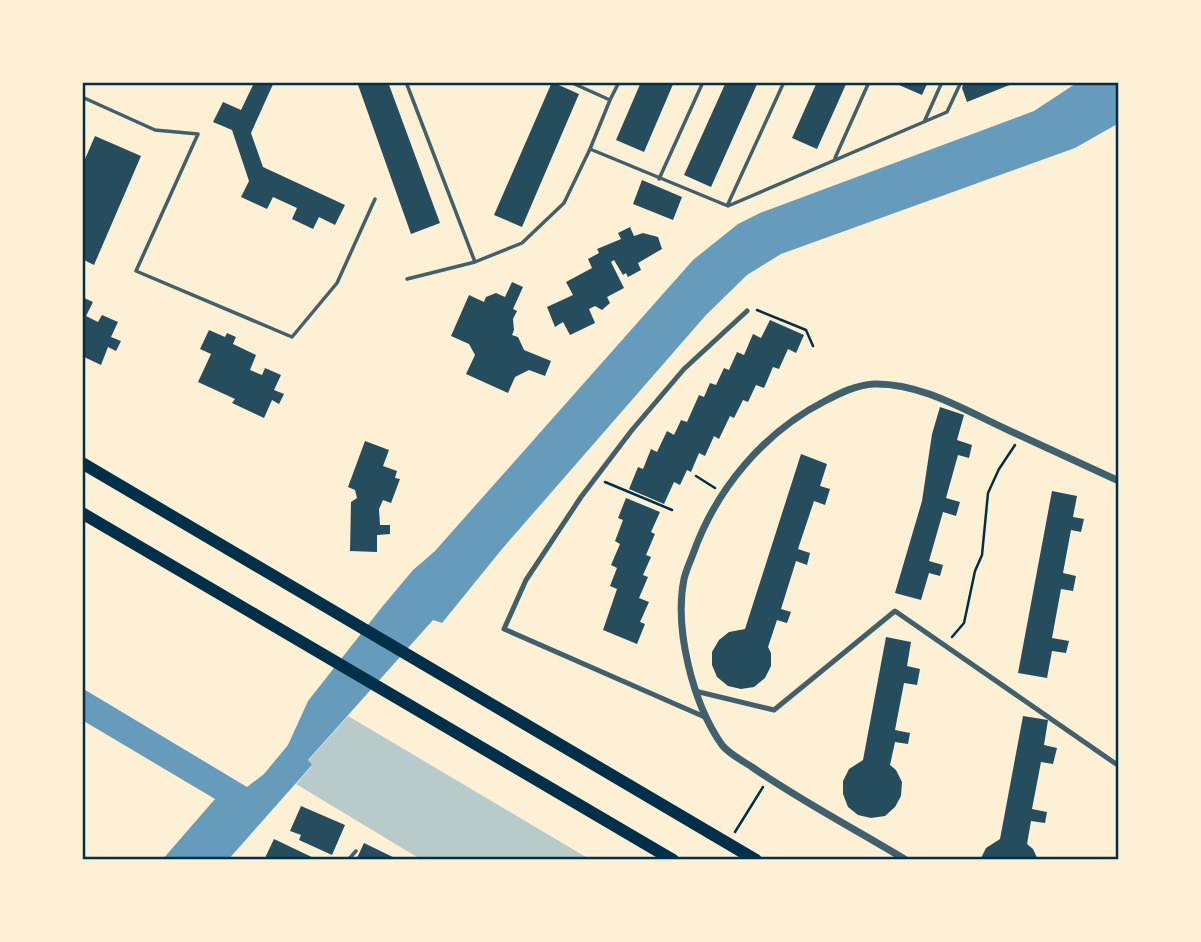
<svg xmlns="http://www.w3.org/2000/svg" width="1201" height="942" font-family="Commissioner,sans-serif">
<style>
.green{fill:#b9caca}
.water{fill:#669bbc}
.building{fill:#264d5e}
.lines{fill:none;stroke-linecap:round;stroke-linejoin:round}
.path{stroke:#003049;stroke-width:2.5}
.service{stroke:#3f606c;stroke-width:3.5}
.pedestrian{stroke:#3f606c;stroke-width:5}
.minor{stroke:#3f606c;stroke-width:7}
.primary{stroke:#003049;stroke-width:12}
.neatline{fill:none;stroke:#003049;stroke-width:2.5}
</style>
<rect width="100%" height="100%" fill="#fdf0d5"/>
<!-- green -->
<path class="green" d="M348,716L591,860H422L296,784L312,766L308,761Z"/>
<!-- water -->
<path class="water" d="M1078,82H1119V123L1075,148L781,254L747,275L706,315L502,549L442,623L433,620L308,760L312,765L228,860H162L215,799L82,720V688L247,787L264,774L288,745L308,701L382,607L413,570L435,551L693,260L738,224L760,213L1034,111Z"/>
<!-- building -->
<path class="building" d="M247,82H274L251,133L263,167L345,205L335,225L319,217L313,229L292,219L297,208L273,197L267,209L241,197L249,181L232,130L213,122L223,102L241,110L253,85Z
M357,82H388L440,223L411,234Z
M552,82L579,94L522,227L494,215Z
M641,82H674L644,152L616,140Z
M726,82H758L711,187L684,175Z
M817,82H847L817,149L792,138Z
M892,82H928L922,95Z
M964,82H1017L967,102L962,88Z
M95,136L141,156L94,265L82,259V166Z
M642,180L682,197L673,220L633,204Z
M630,227L634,236L643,233L658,237L662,249L638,263L641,270L628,277L626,273L623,275L614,260L611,262L624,288L607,297L610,303L602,310L595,306L589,309L595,323L570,335L563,322L555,327L547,307L573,295L566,282L592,268L588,259L599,253L597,249L621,239L618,233Z
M512,282L523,287L513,309L517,311L513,319L514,330L512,335L518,337L524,350L551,361L545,376L529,370L515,377L508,393L466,374L475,355L469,344L451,336L469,295L484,302L486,297L496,293L505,297Z
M82,297L93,302L86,316L98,322L102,315L118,322L111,337L121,341L116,351L108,347L101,365L82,356Z
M770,320L804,335L796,353L788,349L779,369L773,367L764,388L756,385L748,402L743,400L734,418L730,416L719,439L714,436L705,456L699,453L691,472L687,470L680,485L674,482L664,504L629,489L638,467L643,469L651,449L657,452L667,431L674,435L681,420L687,422L699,395L704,397L710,383L716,385L724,368L729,370L737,352L744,355L753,334L761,338Z
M209,330L225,337L227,333L236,337L233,344L256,355L250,370L262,375L265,368L281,375L274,390L284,394L279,404L272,400L264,418L232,403L235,399L198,382L211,354L200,349Z
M940,407L964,415L957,440L972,445L969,458L958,455L946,498L960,502L956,516L943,512L929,561L943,565L940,576L929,573L921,600L895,593L922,501L932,434Z
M365,441L389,450L383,466L397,471L395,478L400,479L391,503L383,500L379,509L380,525H390V534L377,535V552L350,551L351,502L357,498L355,490L348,487Z
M801,454L827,464L820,486L830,489L825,505L814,501L798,549L810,553L807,565L796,561L781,609L791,612L787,623L777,620L768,647L771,653V666L765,678L754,687L741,689L728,686L717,677L712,665V652L719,640L729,632L745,629Z
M1052,491L1077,496L1073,517L1084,519L1081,532L1071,530L1063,573L1076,576L1073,591L1061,589L1052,638L1069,641L1066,653L1052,651L1047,678L1018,673Z
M626,498L660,512L651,532L655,534L646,555L651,557L643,575L648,577L639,598L649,602L640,622L645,624L637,644L603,630L617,589L610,586L617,568L611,565L620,544L615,541L623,520L618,518Z
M886,637L911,642L907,666L920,669L917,685L904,683L895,730L910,733L908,744L895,742L890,765L896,770L902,782L901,796L895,807L885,816L871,818L858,815L848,807L843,794V781L849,769L863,760Z
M1023,716L1048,720L1044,745L1057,748L1053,764L1041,762L1032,809L1047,812L1045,823L1031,821L1027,844L1033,849L1038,860H980L986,848L1000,839Z
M301,806L345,825L332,855L299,840L301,835L290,831Z
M274,839L318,860H264Z
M364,843L399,860H356Z"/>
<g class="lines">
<!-- path -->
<path class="path" d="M757,310L806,330L813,346
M696,476L715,488
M605,482L672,510
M952,637L964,623L975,571L982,555L988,493L999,469L1015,445
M735,832L763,787"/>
<!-- service -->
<path class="service" d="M406,82L475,262
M570,82L610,100L619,82
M82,97L155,130L198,134L136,271L292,337L337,283L375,199
M610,100L590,149L728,206L947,112L961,82
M925,120L942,82
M835,158L869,82
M659,179L703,82
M728,204L784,82
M407,279L475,262L522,243L564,203L590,149
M348,860L356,851"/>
<!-- pedestrian -->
<path class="pedestrian" d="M695,691L774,710L895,611L1119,766
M707,718L504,629L526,580L581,497L632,430L684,369L747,311"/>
<!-- minor -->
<path class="minor" d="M906,860C855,829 801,801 752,767C743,761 729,754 722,745C693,704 674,629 684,579C686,570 690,562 693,554C716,489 764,432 825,401C840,393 856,385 874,384C922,383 966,411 1008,430C1045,447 1082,464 1119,481"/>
<!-- primary -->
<path class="primary" d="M82,463L756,860
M82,513L673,860"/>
</g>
<!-- border -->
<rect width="1201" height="942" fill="none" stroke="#fdf0d5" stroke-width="168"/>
<rect x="84" y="84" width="1033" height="774" class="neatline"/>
</svg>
